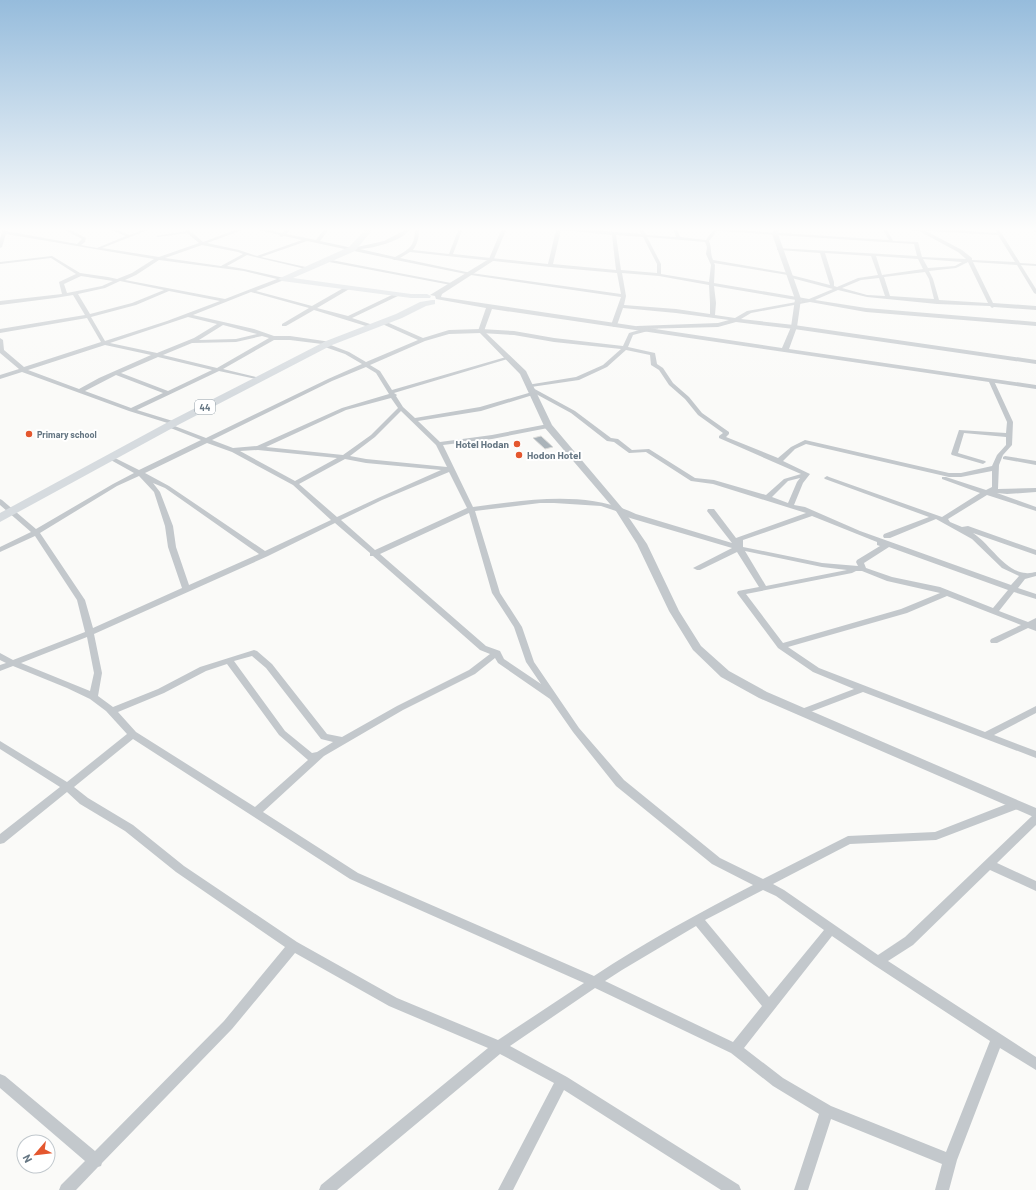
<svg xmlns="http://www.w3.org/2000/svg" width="1036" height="1190" font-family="Barlow,sans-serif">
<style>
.building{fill:#aab3b9;stroke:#dcdcda}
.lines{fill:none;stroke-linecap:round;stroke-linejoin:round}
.minor{fill:#c3c8cc;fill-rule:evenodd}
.tertiary{fill:#c3c8cc;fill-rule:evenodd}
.primary{fill:#d6dbdf;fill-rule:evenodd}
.poi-dot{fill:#e4572e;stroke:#fff;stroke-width:1.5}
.labels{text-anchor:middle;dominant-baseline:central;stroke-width:4;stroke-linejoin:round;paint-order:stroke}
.shield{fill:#fff;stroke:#939fa8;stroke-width:1}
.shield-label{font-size:9px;font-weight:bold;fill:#657683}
.far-poi-label{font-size:9px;font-weight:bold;fill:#657683;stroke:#fff;text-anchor:start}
.poi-label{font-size:10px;font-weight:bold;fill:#657683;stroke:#fff;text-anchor:end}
</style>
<rect width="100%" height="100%" fill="#fafaf8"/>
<!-- building -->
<path class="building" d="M541,436L553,447L545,449L533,438Z"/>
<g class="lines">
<!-- minor -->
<path class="minor" d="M0,228H4L6,231L77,244L82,239L61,228H67L86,238L85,242L81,245L97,248L126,236L106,228H113L130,235L146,228H153L102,248L159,257L199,243L187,233L158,237L156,236L186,231L185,228H189L190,231L203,242L241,228H248L207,243L239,250L257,256L302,240L284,236L281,237L279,236L280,235L251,228H261L282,233L288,228H293L286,234L316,240L325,228H330L320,241L357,249V247L384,241L405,230L385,228H411C403,241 375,248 360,249L395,257C410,249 415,246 415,228H419C419,237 418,243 413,250L449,254L459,228H463L453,254L548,264L556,230L546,228H570L641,234L638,228H642L646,235L676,237L673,228H677L680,237L706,240L714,229H722L889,240L882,228H886L893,241L918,242L922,257L966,259L958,252L919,231L895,228H927L997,233L996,231L998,230L1002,234L1020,263L1036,264V266L1021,265L1036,289V294L1034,293L1017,265L973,262L993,303L1036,306V310L994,307L992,308L990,306L937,304L867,297L838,290L815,300L866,308L1036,322V326L866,312L810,302L751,313L741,319L794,325L1036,360V364L794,329L736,322L718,327L639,329L636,327L637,326L718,323L729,320L676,313L623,308L617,325L614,327L611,325L621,297L471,275L396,260H394L392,259L307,241L261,257L310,268V270L247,255L227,266L244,269L284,278V280L256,291L312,306L347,286H351V288L317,308L348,316L396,293H400V295L352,318L373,325V327H369L314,310L286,326H282V324L309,308L251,292L193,315L254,329L274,336H290L331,342V344H328L349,352L366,362L418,340L380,323L379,322L382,320L423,338L449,330L481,329L514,331L554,338L623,346L629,333L646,328L649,330L648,331L633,335L628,347L655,353L657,364L663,368L673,383L689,397L702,413L729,432V434L726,437L778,458L791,447L805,440L949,473H961L992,466L997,455L1006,445V437L964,433L958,453L985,461L986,462L983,464L952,455L951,454L959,430L1006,433L1007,422L989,382L994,381L1013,422L1012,445L1003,455L999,465L998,489L1036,488V492L1007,494L997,493L1036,507V511L987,495L948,519L950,522L962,527L968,526L1036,550V555L973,533C990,544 1005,572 1026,573C1029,574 1033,572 1036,572V576L1025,579L1018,588L1036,594V599L1014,592L999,611L1028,622L1036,618V631L1028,628L997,643H991L990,641L991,639L1021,625L947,596L907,613L788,647L819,668L985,732L1036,706V713L994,735L1036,751V758L863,692L805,714H799L797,712L799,710L854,689L813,672L778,648L737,593L738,591L759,587L737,552L700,570H697L693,568L732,548L630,518L616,511L601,506L554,503H540L475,511L500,593L522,627L534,662L579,728L624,780L720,858L763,879L848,836L935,832L1012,802L1016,801L1020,802L1021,805L1020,808L936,840L850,844L773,884L784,890L878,955L905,937L1032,816L1036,815V825L997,863L1036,881V891L990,870L913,945L888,961L1036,1057V1070L1000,1048L957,1160L949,1190H935L942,1164L831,1119L808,1190H794L819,1114L773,1086L731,1053L595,988L510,1046L567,1077L739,1185L741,1190H721L564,1090L513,1190H498L554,1083L500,1054L337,1190H319L321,1185L488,1048L389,1006L295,953L232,1029L102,1163L101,1166L98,1167L76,1190H59L61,1185L85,1161L0,1088V1074L5,1076L95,1151L224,1021L285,947L176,872L125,831L80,804L67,792L4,843L0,844V834L60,787L0,749V741L67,782L127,734L106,711L90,699L67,688L13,666L0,671V665L6,663L0,660V653L13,660L85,632L77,600L35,536L0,552V547L31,532L0,505V499L2,500L36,529L113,484L134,473L109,459V457H113L139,470L201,440L168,427V425H172L206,438L328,379L362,364L345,354L322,346V344L290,340H274L223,369L260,378V380L219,371L137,410L176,422L177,423L174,425L129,411L22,372L0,379V375L19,369L0,353V338L3,340L4,350L24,367L101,342L87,318L0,333V329L85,315L73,295L55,298L0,305V301L62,294L59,282L76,274L51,258L0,264V262L52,256L80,273L108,277L117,279L132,273L154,259L6,234L2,247L0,248V239L2,232ZM561,230L612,235L616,270L553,264ZM717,231L914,244L917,256L777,248V250H779L820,253L830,285L791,275V273H789L713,260C710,253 712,248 709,241ZM926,231L998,235L1015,262L972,260V258L962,250ZM616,235L643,237L657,264V273L621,270ZM647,237L705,242L707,247L706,254L711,265L709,282L661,274V264ZM202,245L238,252L243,254L221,266L165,258ZM410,252L550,267L617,273L621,294L471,273L400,258ZM825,253L871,256L878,275L858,278L837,287L834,286V282ZM876,256L918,259L923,269L882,275ZM923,259L962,262L955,266L928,268ZM159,260L244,271L277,279L225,299L125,280L136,275ZM968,262L988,303L939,300L933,279L929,271L956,268ZM714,263L788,275V277L833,289L809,299L714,283L715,265ZM925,272L929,279L934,299L890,296L884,277ZM622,273L659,276L709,285L710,303V314L676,309L624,305L626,296ZM81,276L113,281L102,286L67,293L64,284ZM879,278L885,296L867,295L842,288L861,280ZM120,281L164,290L132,303L90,314L78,294L105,288ZM714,286L802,301L747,311L735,318L715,315L716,303ZM169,291L220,301L167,321L105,341L91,317L136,305ZM188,317L217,324L194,338L157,353L110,343ZM223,325L257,334L236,339L199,340ZM481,333L514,335L554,342L621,349L603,365L576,377L527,385L526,386L528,388L527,389L532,392L480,407L415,418L403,407L396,396L397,395L394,393L511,358L506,357L392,390L380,371L370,365L425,341L449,334ZM262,336L269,338L217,368L163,355L192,343L236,342ZM105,345L151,355L99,378L79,389L28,370ZM626,350L650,355L651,365L659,370L669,385L685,399L698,415L723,433L719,436V438L801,474L784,479L766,495L714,480L695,478L649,449L632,450L618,439L611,438L575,411L531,387L579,380L607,367ZM158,357L212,370L168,391L121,373ZM366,367L376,373L389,394L342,408L257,446L233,448L212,440L332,381ZM116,375L163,393L131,408L85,391ZM536,394L571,413L607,441L614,442L629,453L646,452L691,481L713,484L806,513L736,538L714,509H708L707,511L732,543L636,514C586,490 527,500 473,507L443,445L492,439L548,428L551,426L548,424L492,435L440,442L418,421L481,411ZM391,398L398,408L371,435L343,455L266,447L346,410ZM401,411L436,445L447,467L366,459L350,456L375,437ZM207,443L232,452L293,485L331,520L265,551L169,486L145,473ZM806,444L949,477H961L992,471V487L986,490L946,477H942V479L980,493L942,517L829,477L827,476L824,478L825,479L929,517L884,534L883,536L884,538H890L936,519L972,539L1002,568L1019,576L1011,585L860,531L805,507L794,505L803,483L810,474L783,461L795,449ZM258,450L337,458L295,481L240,451ZM345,459L366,463L441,470L378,498L337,517L299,484ZM449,472L467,508L375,550L341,520L382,500ZM139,476L154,492L165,526L168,547L182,588L93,628L85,600L40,533L117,486ZM800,478L797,482L788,503L772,497L788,481ZM153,483L165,488L259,554L189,585L176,547L173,526L160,492ZM469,513L492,593L514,627L526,662L541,684L504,659L500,651L486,646L380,554ZM812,516L877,542V545L880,546L857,560L856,562L858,566L822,563L743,547V540ZM335,523L370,553V556H373L480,650L490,654L469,670L397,706L342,737L327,734L272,664L257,651L254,650L200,667L158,689L113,707L98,696L102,673L94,634L268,556ZM889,547L1008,590L993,608L940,587L892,577L866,568L864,563ZM745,551L822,567L847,570L766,586ZM856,571H862L887,581L940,593L901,609L783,643L746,594L852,573ZM87,637L94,673L90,691L21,663ZM252,656L266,668L321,739L333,742L317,752L312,753L285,731L234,661ZM495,658L498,663L550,699L573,732L616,786L712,864L753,885C699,913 645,942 594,976L358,873L263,812L324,756L403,710L475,674ZM227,664L279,735L308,760L255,807L136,732L118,712L164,693L206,671ZM133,739L350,879L584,983L498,1040L397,998L297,942L184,866L133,825L88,798L74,787ZM763,890L776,896L824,930L769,997L705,920ZM696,926L762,1006L733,1042L605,981L622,970ZM832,936L874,965L990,1041L946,1152L831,1106L783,1078L744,1048Z
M1033,228H1036V232H1034Z
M326,259L451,283L453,284L451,285L324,261V260Z
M1005,456L1036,461V465L1003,459V457Z"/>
<!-- tertiary -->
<path class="tertiary" d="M502,228H507L493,261L442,294L441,297L782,348L791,327L795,299L772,234L775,228H780L778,234L801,299L797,327L789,349L1036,385V389L492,309L484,331L526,371L552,425L623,509L647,544L679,611L701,646L729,671L767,692L1036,808V818L759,698L721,677L693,650L669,611L637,544L616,511L545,428L520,374L478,331L486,308L436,299L435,296L430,295L489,259Z"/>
<!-- primary -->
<path class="primary" d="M367,228H374L355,251L293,278L411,294H427L431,296L430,298H411L282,281L278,279L349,247Z
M432,300H435V304L426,306L402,318L332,345L178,425L0,522V513L170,421L326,341L396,314L420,302Z"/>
</g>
<!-- sky -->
<linearGradient id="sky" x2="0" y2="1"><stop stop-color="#96bcdc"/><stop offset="0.58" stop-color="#fdfdfc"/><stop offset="1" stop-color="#fdfdfc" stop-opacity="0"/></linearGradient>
<rect width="1036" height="395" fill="url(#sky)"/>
<!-- markers -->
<g class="poi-dot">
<circle cx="29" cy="434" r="4"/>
<circle cx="517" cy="444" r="4"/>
<circle cx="519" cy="455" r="4"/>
</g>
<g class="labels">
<!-- shield labels -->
<rect class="shield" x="195" y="400" width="20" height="14" rx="3"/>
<g class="shield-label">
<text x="205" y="407">44</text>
</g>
<!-- far-poi labels -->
<g class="far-poi-label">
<text x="37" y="434">Primary school</text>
</g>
<!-- poi labels -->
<g class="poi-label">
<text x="509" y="444">Hotel Hodan</text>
<text x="527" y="455" text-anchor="start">Hodon Hotel</text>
</g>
</g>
<!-- north arrow -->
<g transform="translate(36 1154) rotate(242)"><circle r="19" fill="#ffffff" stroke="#c1c8cd"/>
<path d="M0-3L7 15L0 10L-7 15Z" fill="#e4572e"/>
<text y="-6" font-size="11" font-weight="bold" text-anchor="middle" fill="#657683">N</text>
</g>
</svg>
